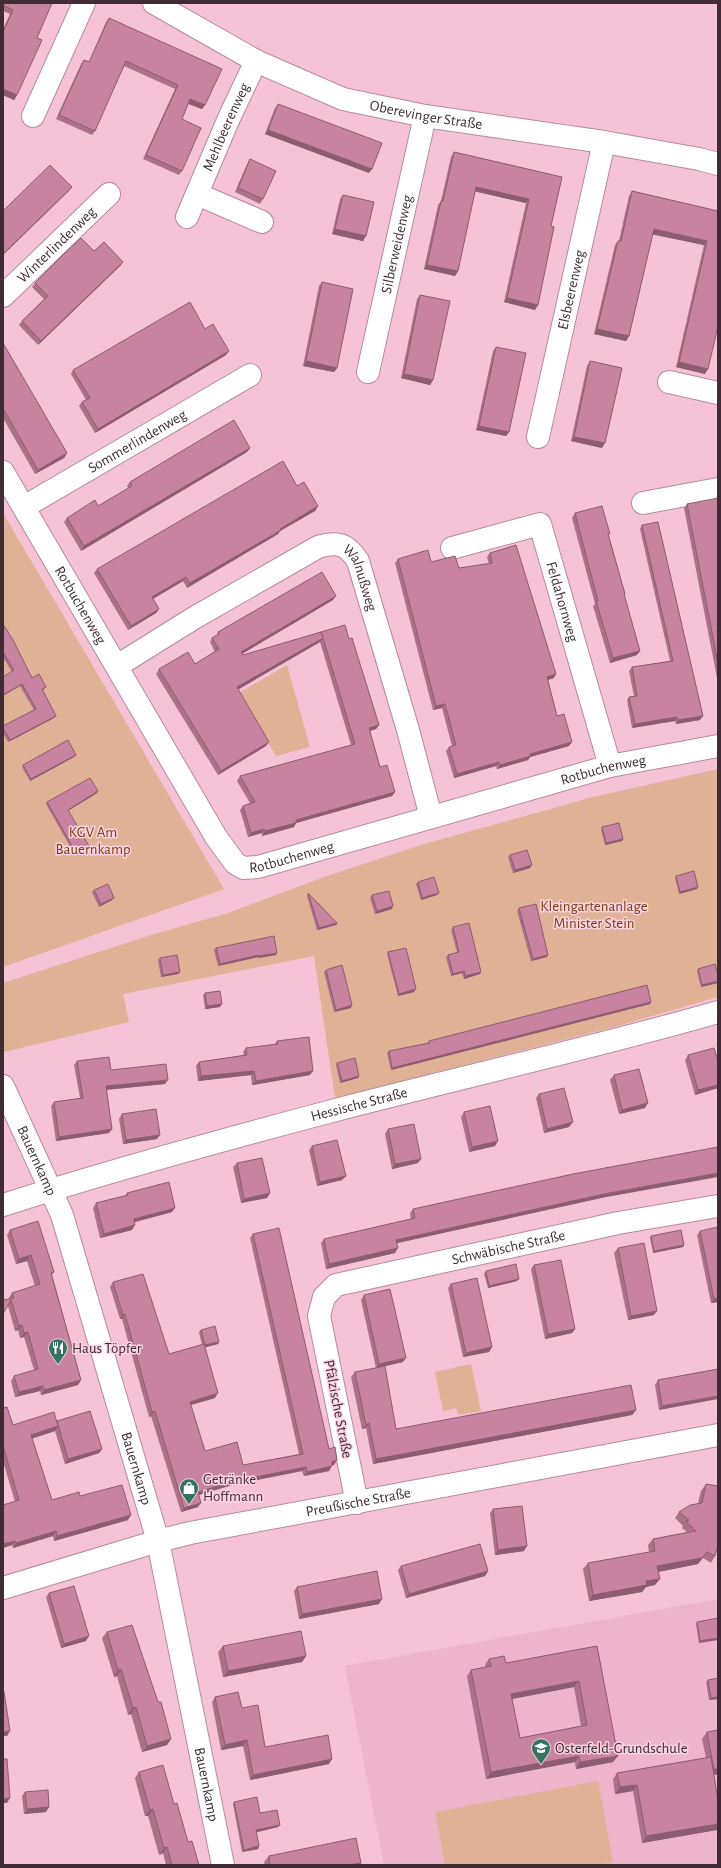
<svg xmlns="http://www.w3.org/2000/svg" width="721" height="1868" font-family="'Alegreya Sans',sans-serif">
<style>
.built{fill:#edb4cb}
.green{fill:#e0b195}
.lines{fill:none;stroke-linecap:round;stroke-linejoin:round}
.minor-casing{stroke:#b98a9d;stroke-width:24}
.minor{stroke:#fff;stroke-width:22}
.wall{fill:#ac718a;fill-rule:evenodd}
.shaded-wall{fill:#8c5c70}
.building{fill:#c883a0;stroke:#8c5c70;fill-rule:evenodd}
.labels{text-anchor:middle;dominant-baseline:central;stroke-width:3;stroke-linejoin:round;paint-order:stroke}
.street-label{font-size:15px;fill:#3f2c34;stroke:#fcd3e3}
.park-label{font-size:15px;fill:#773d11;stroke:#fcd3e3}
.poi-label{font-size:15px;fill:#3f2c34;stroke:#fcd3e3;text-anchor:start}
</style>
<rect width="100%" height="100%" fill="#f5c2d6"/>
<!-- built -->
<path class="built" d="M718,1599V1865H384L345,1666Z"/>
<!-- green -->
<path class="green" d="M3,513L224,889L3,967Z
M287,665L310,747L276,756L239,693Z
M718,769V997L614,1027L335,1098L314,956L123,994L129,1022L4,1052L3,1050V983L151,935L225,914L327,876L421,845L593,797Z
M471,1364L481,1411L458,1415L456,1408L443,1411L435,1372Z
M598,1781L613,1862L595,1865H445L435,1812Z"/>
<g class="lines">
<defs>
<g id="minor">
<path id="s1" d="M154,3L256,61L343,99L425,116L604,142L699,159L718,164"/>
<path d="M33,116L84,3"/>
<path d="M197,194L262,222"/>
<path id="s2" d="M187,217L229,118L256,61"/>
<path id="s3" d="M3,296L109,194"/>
<path id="s4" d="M368,372L425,116"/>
<path d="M669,382L718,393"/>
<path id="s5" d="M538,437L604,142"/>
<path id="s6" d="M3,472L216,837L235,863L243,868L258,867L610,766L718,746"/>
<path d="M643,503L718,489"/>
<path id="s7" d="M24,507L250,375"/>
<path id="s8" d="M452,548L540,524L610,766"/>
<path id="s9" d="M117,666L194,618L318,547C338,541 347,544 358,561L408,730L431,817"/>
<path id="s10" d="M3,1086L62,1215L158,1541L223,1865"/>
<path id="s11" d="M3,1205C112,1170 222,1140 332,1111C461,1077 590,1049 718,1012"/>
<path id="s12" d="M357,1503L319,1316L324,1297L336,1285L618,1223L718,1206"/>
<path id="s13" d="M3,1588L158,1541L190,1533L718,1435"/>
</g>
</defs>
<!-- minor casing -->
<use href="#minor" class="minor-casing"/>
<!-- minor -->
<use href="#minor" class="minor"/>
</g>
<!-- wall -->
<path class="wall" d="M3,3H52L37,38L17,95L14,100L3,95V29L10,14L3,11Z
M109,18L205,105L202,109L188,104L182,119V171L179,175L143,159L175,89L124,66L95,131L92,135L56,119L81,64L84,60L89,62L106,22Z
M278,104L369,173L265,134L275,108Z
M454,152L562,177L551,226L535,310L504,302L526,203L475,191L455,276L424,269L438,205L441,201L451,157Z
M250,159L263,199L260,204L235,192L247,164Z
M632,191L718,211L705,374L676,367L704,245L652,234L629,336L626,341L594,334L615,245L618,241H619L629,196Z
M343,195L363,241L332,234L340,199Z
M94,251L123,262L120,266L38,345L19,325L22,321L44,299L32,287L35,283Z
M322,282L337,368L334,372L303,366L319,286Z
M420,295L433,380L430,385L401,378L417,299Z
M205,329L226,355L95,433L79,406L82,402L86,400L71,374L73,370Z
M3,343L67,453L64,458L35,474L3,418Z
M496,347L509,432L506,436L476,430L493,351Z
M590,361L602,448L571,441L587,366Z
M247,452L81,551L64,522L67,518L98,506L128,488L127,486L130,482Z
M297,486L318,506L315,511L280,531L278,534L268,540L187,588L183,581L153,599L159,609L156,613L128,630L94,573L97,569Z
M718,499V683L684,508L687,504Z
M575,513L609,536L625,594L624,596L637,655L610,663L593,606L595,604L572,518Z
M642,525L700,720L676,724L675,721L632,728L627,700L629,697L634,696L629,671L632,667L670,661L640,529Z
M490,553L554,678L548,680L557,716L569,746L530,757L528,760L497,769L496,766L454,778L446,751L449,747L452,746L442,708L433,710L395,563L398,559L431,562L459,568L489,564L487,557Z
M333,600L242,654L243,655L321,632L349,639L379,725L376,729L370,731L380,767L395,792L392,796L296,823L294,827L262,836V833L248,837L240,810L243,806L250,803L237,781L240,776L351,745L320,642L238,689L266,746L218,775L156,674L159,669L195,664L215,652L210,642L212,638L217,635L218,632Z
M3,624L32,678L45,689L43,690L56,716L54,718L8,742L3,733V726L34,710L3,657Z
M74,757L30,781L22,767L23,765Z
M97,793L68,811L89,846L87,848L75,855L46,804L47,802Z
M602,827L623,839L622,841L605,845L601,830Z
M510,855L532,865L530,868L513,873L508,857Z
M676,876L697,889L679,894L675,878Z
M418,882L437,895L421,900L416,884Z
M94,890L112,900L99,907L92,892Z
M308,893L337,923L336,925L317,930L307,896Z
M372,895L392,909L375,914L370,898Z
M519,908L547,957L531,961L517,911Z
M453,927L480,974L464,979L462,973L451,976L446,957L448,955L457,952L451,930Z
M216,948L276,955L258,958V957L218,966L214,950Z
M388,952L414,992L398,996L387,954Z
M160,958L180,972L178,974L161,977L158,960Z
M698,969L718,983L701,987L697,971Z
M326,970L351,1008L334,1012L324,972Z
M205,993L220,1007L205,1009L203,995Z
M651,1002L650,1004L391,1070L387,1053L389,1051L427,1043L429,1041Z
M277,1041L310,1075L252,1085L251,1075L198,1081L196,1066L199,1062L244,1055L243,1052L246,1048L275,1044Z
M688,1055L718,1061V1088L695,1095L685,1060Z
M77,1061L111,1070L165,1084L106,1090L112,1129L109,1133L56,1141L51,1106L54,1102L80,1098L74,1065Z
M337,1063L358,1078L340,1083L336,1065Z
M614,1075L645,1108L619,1114L610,1080Z
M539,1094L569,1127L544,1133L536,1098Z
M464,1112L495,1146L469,1152L461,1117Z
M122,1114L157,1139L123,1144L119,1119Z
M388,1129L418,1163L392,1169L385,1134Z
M312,1146L342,1180L317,1186L309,1150Z
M237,1163L270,1193L267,1198L241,1203L233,1167Z
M127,1193L172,1212L135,1222L132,1230L100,1238L93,1208L96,1203L125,1196Z
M601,1198L397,1243L395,1253L326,1269L321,1243L324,1239L411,1219L410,1213L413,1209Z
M10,1230L54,1272L52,1275L81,1380L78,1385L41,1395L40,1391L15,1397L11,1381L14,1376L34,1370L24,1337L20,1338L18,1330L15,1331L8,1306L9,1298L12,1293L35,1286L27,1261L16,1264L7,1235Z
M700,1231L718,1302L711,1303L697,1235Z
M253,1234L334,1465H332L329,1471L304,1476L302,1471L232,1485L199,1495L198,1507L181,1512L151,1416L149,1417L122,1319H120L110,1287L113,1282L169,1354L202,1345L199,1332L201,1330L219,1342L218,1344L205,1347L215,1398L191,1405L205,1451L243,1465L299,1454L250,1238Z
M651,1236L684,1245L683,1247L653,1253L650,1238Z
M618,1248L654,1315L628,1320L614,1253Z
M534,1265L575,1329L572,1333L545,1339L531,1269Z
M486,1271L517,1281L488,1288L484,1274Z
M451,1284L492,1347L489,1352L463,1357L448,1288Z
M364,1295L403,1362L382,1367L396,1429L636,1410L632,1415L373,1464L366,1428L362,1429L351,1377L355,1372L376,1368L361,1300Z
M718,1369L659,1410L655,1385L658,1380Z
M3,1408L13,1425L57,1421L102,1449L99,1453L65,1464L55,1431L32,1438L52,1500L80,1496L128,1520L54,1541L53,1536L13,1548L12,1545L3,1548V1505L15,1502L3,1461Z
M706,1484L715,1556L711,1563L703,1558L698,1564L658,1572L655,1585L646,1587L642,1592L589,1601L583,1569L588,1563L649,1552L648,1545L653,1539L687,1532L682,1528L683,1526L675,1518L679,1512L698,1503L701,1491Z
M493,1509L524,1551L495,1555L490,1513Z
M401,1566L488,1571L485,1576L406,1598L398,1570Z
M297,1587L379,1604L299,1619L294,1591Z
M49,1593L86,1641L61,1648L46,1597Z
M718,1618L699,1643L696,1624L697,1622Z
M107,1632L167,1745L142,1752L131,1714L128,1715L117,1676L114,1677L102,1638Z
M223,1646L306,1656L302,1662L223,1677L218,1652Z
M597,1646L613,1762L576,1769L575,1762L486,1779L467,1676L471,1670L485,1667V1665L489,1659L506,1663ZM574,1687L581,1726L520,1738L512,1699Z
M708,1680L718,1699L709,1700L706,1682Z
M215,1697L242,1708L265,1747L329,1764L250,1780L243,1746L221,1750L212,1702Z
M718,1730V1774L714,1775L718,1801V1829L717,1830L642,1843L633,1791L615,1794L613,1779L617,1773L706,1758L702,1739L707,1732Z
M139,1772L174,1804L188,1842L199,1865H166L163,1853L159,1855L148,1816H145L135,1778Z
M25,1792L46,1812L24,1814L22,1796Z
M234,1802L260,1813L280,1825L278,1827L256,1832L259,1846L258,1849L242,1852L233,1804Z
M269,1856L361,1863L359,1865H265L264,1862Z"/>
<!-- shaded-wall -->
<path class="shaded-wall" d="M3,89L17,95L14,100L3,95Z
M190,99L205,105L202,109L187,103Z
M268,130L372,169L369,173L265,134Z
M72,187L69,191L3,255V254Z
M476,187L529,199L526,203L473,191Z
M335,229L366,236L363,241L332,234Z
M654,229L707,241L704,245L650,234Z
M123,262L120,266L38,345L41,341Z
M427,265L458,271L455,276L424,269Z
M507,298L538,305L535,310L504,302Z
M597,329L629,336L626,341L594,334Z
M229,351L226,355L95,433L98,429Z
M306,361L337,368L334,372L303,366Z
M679,362L708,369L705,374L676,367Z
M404,374L433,380L430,385L401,378Z
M479,426L509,432L506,436L476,430Z
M574,437L605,443L602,448L571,441Z
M250,448L247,452L81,551L84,546Z
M67,453L64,458L35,474L38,470Z
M318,506L315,511L280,531L278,534L268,540L187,588L190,583Z
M186,577L183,581L149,601L152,597Z
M336,596L333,600L238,656L241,652Z
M159,609L156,613L128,630L131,626Z
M323,638L320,642L234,692L237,687Z
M640,651L637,655L610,663L613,658Z
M556,674L554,678L544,681L547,677Z
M22,684L20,686L3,696V695Z
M445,704L442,708L433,710L436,706Z
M56,716L54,718L8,742L10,740Z
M703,716L700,720L676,724L678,720Z
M677,717L675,721L632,728L635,724Z
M379,725L376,729L366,732L369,728Z
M269,742L266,746L218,775L221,771Z
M572,742L569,746L530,757L528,760L497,769L500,765L530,754Z
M76,755L74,757L30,781L31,779Z
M499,762L496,766L454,778L457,774Z
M98,791L97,793L66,812L68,810Z
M395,792L392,796L296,823L294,827L262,836L265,831L296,820Z
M264,829L262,833L248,837L251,833Z
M623,839L622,841L605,845L606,843Z
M89,846L87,848L75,855L76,853Z
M532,865L530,868L513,873L515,870Z
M698,887L697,889L679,894L680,892Z
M439,893L437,895L421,900L422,898Z
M114,898L112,900L99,907L101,904Z
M393,906L392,909L375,914L377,911Z
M337,923L336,925L317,930L319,928Z
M277,953L276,955L258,958L259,956Z
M259,955L258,957L218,966L220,964Z
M548,955L547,957L531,961L533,959Z
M464,971L462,973L451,976L453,974Z
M180,972L178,974L161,977L163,975Z
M481,972L480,974L464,979L465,976Z
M718,981V983L701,987L702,985Z
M416,989L414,992L398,996L399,994Z
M651,1002L650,1004L391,1070L392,1068Z
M222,1004L220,1007L205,1009L207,1006Z
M352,1005L351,1008L334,1012L336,1010Z
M254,1071L251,1075L198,1081L201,1076Z
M313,1071L310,1075L252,1085L256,1081Z
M359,1076L358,1078L340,1083L342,1081Z
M168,1080L165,1084L103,1090L106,1086Z
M718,1085V1088L695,1095L698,1090Z
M648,1103L645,1108L619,1114L622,1110Z
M573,1122L569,1127L544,1133L547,1129Z
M112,1129L109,1133L56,1141L59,1137Z
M160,1135L157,1139L123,1144L126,1140Z
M498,1141L495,1146L469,1152L472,1147Z
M421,1159L418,1163L392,1169L395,1164Z
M718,1173V1177L601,1198L393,1244L396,1240L604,1194Z
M346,1176L342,1180L317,1186L320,1182Z
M270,1193L267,1198L241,1203L244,1199Z
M175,1208L172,1212L131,1223L134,1219Z
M135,1225L132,1230L100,1238L104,1234Z
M684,1245L683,1247L653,1253L654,1251Z
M398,1248L395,1253L326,1269L329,1264Z
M31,1255L27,1261L16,1264L19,1259Z
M519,1279L517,1281L488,1288L489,1286Z
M718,1298V1302L711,1303L714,1299Z
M657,1311L654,1315L628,1320L631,1316Z
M125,1314L122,1319H120L123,1315Z
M22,1325L18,1330L15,1331L19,1326Z
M575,1329L572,1333L545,1339L548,1334Z
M28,1332L24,1337L20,1338L24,1333Z
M219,1342L218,1344L203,1348L205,1345Z
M492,1347L489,1352L463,1357L466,1353Z
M406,1358L403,1362L376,1368L379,1364Z
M81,1380L78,1385L41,1395L44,1390Z
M43,1386L40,1391L15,1397L19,1392Z
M218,1393L215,1398L187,1406L190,1402Z
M718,1396V1399L659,1410L662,1406Z
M636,1410L632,1415L373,1464L376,1459Z
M155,1411L151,1416L149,1417L152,1412Z
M369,1423L366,1428L362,1429L366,1425Z
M58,1426L55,1431L28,1440L31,1435Z
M102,1449L99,1453L65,1464L68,1459Z
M337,1460L334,1465L328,1466L332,1462Z
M332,1466L329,1471L304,1476L307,1472Z
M306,1467L302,1471L232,1485L195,1496L198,1492L235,1481Z
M201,1503L198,1507L181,1512L184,1508Z
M131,1515L128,1520L54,1541L57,1536Z
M56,1531L53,1536L13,1548L16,1543Z
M15,1541L12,1545L3,1548V1544Z
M527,1546L524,1551L495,1555L498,1550Z
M707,1552L698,1564L653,1573L657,1566Z
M488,1571L485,1576L406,1598L409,1594Z
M660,1579L655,1585L646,1587L642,1592L589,1601L593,1595L646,1581Z
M382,1599L379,1604L299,1619L302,1614Z
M89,1636L86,1641L61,1648L64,1644Z
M718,1638V1640L699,1643L700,1641Z
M306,1656L302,1662L223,1677L228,1671Z
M121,1669L117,1676L114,1677L118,1670Z
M579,1681L574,1687L507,1700L511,1694Z
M718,1697V1699L709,1700L711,1698Z
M136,1707L131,1714L128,1715L133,1708Z
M10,1731L7,1736H3V1732Z
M171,1739L167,1745L142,1752L147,1746Z
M247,1740L243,1746L221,1750L225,1745Z
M579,1756L575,1762L486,1779L491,1772Z
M618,1756L613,1762L576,1769L580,1762Z
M332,1759L329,1764L250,1780L253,1775Z
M714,1769H718V1774L709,1776Z
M637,1785L633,1791L615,1794L620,1787Z
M10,1798L7,1803H3V1799Z
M49,1807L46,1812L24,1814L27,1809Z
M153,1809L148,1816H145L150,1810Z
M718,1824V1829L717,1830L642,1843L646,1836Z
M280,1825L278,1827L254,1833L256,1830Z
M259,1846L258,1849L242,1852L244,1850Z
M167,1847L163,1853L159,1855L164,1848Z
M361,1863L359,1865H349Z"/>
<!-- building -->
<path class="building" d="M3,3H52L37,38L42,40L17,95L3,89V32L13,10L3,5Z
M109,18L222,69L205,105L190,99L182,119L201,128L182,171L146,155L178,85L126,61L95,131L59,115L84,60L89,62Z
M278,104L382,143L372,169L268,130Z
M454,152L562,177L551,226L554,227L538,305L507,298L529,199L476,187L458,271L427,265L441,201H443Z
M250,159L276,171L263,199L238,188Z
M50,165L72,187L3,254V211Z
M632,191L718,211V326L708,369L679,362L707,241L654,229L629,336L597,329L618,241H621Z
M343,195L374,202L366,236L335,229Z
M81,238L94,251L104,242L123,262L41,341L22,321L48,296L35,283L63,255Z
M322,282L353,289L337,368L306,361Z
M420,295L450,301L433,380L404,374Z
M190,302L205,329L213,324L229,351L98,429L82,402L90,398L73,370Z
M3,343L67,453L38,470L3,408Z
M496,347L526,353L509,432L479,426Z
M590,361L622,368L605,443L574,437Z
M234,420L250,448L84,546L67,518L95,500L98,506L132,486L130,482Z
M283,461L297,486L304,482L318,506L280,529L281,530L271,536L190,583L186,577L152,597L159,609L131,626L97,569Z
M718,498V663L687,504Z
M602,506L610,534H608L625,594H624L640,651L613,658L596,601H598L575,513Z
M658,522L703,716L678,720L677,717L635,724L629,697L637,696L632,667L673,661L642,525Z
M516,545L556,674L547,677L557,716L564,714L572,742L530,754L531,756L500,765L499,762L457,774L449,747L456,745L445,704L436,706L398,559L428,550L431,562L455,556L459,568L492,563L490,553Z
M322,572L336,596L241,652L243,655L321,632L323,637L321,632L345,625L349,639L352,638L379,725L369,728L380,767L387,765L395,792L296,820V823L265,831L264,829L251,833L243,806L255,802L240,776L355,744L323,638L237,687L269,742L221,771L159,669L188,652L195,664L219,649L212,638L219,634L218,632Z
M3,624L13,640L32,678L39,674L46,687L42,689L56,716L10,740L3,728V726L36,709L22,684L3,695V677L14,670L3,652Z
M68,740L76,755L31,779L23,765Z
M90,778L98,791L68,810L89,846L76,853L47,802Z
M619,823L623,839L606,843L602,827Z
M527,850L532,865L515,870L510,855Z
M694,871L698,887L680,892L676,876Z
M434,877L439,893L422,898L418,882Z
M108,884L114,898L101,904L94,890Z
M389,891L393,906L377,911L372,895Z
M308,893L337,923L319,928Z
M536,904L548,955L533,959L519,908Z
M469,923L481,972L465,976L464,971L453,974L448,955L459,952L453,927Z
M274,936L277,953L259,956V955L220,964L216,948Z
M406,948L416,989L399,994L388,952Z
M177,955L180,972L163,975L160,958Z
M715,964L718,975V981L702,985L698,969Z
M342,965L352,1005L336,1010L326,970Z
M647,985L651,1002L392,1068L389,1051L430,1043L429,1041Z
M220,991L222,1004L207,1006L205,993Z
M309,1037L313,1071L256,1081L254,1071L201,1076L199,1062L247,1055L246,1048L278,1044L277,1041Z
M714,1048L718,1061V1085L698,1090L688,1055Z
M109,1057L111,1070L166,1064L168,1080L106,1086L112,1129L59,1137L54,1102L83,1098L77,1061Z
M355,1058L359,1076L342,1081L337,1063Z
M639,1069L648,1103L622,1110L614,1075Z
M564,1088L573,1122L547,1129L539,1094Z
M490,1106L498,1141L472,1147L464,1112Z
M156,1109L160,1135L126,1140L122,1114Z
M414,1124L421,1159L395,1164L388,1129Z
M337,1140L346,1176L320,1182L312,1146Z
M718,1147V1173L604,1194L396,1240L398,1248L329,1264L324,1239L415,1218L413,1209L573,1174Z
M262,1158L270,1193L244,1199L237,1163Z
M169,1182L175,1208L134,1219L135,1225L104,1234L96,1203L128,1195L127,1193Z
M38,1221L54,1272L51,1273L81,1380L44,1390L43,1386L19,1392L14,1376L38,1369L28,1332L24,1333L22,1325L19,1326L11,1300L3,1314V1300L14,1298L12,1293L40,1284L31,1255L19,1259L10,1230Z
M718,1227V1298L714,1299L700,1231Z
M279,1228L329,1449L335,1447L337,1460L332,1462V1466L307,1472L306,1467L235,1481L198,1492L201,1503L184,1508L155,1411L152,1412L125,1314L123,1315L113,1282L143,1274L169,1354L204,1344L218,1393L190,1402L205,1451L237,1442L243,1465L303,1454L253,1234Z
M681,1230L684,1245L654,1251L651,1236Z
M644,1243L657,1311L631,1316L618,1248Z
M561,1260L575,1329L548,1334L534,1265Z
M516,1264L519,1279L489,1286L486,1271Z
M477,1278L492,1347L466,1353L451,1284Z
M390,1289L406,1358L379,1364L364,1295Z
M215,1326L219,1342L205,1345L201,1330Z
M385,1366L396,1429L631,1385L636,1410L376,1459L369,1423L366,1425L355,1372Z
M718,1369V1396L662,1406L658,1380Z
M7,1407L13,1425L54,1412L58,1426L31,1435L52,1500L79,1492L80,1496L122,1485L131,1515L57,1536L56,1531L16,1543L15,1541L3,1544V1505L19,1500L3,1446V1408Z
M90,1411L102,1449L68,1459L57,1421Z
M706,1484L718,1486V1545L715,1556L707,1552L702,1558L657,1566L660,1579L646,1581L647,1585L593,1595L588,1563L655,1551L653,1539L696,1531L686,1521L689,1520L679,1512L690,1505L702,1503Z
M522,1506L527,1546L498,1550L493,1509Z
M480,1544L488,1571L409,1594L401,1566Z
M377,1571L382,1599L302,1614L297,1587Z
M74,1586L89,1636L64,1644L49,1593Z
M718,1618V1638L700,1641L697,1622Z
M132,1625L158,1702H161L171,1739L147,1746L136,1707L133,1708L121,1669L118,1670L107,1632Z
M301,1631L306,1656L228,1671L223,1646Z
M597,1646L618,1756L580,1762L579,1756L491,1772L471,1670L491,1666L489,1659L504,1656L506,1663ZM579,1681L587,1725L520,1738L511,1694Z
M718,1678V1697L711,1698L708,1680Z
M4,1692L10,1731L3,1732V1693Z
M238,1692L242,1708L258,1705L265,1747L328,1735L332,1759L253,1775L247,1740L225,1745L215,1697Z
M718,1730V1769H714L707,1732Z
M711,1757L718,1801V1824L646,1836L637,1785L620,1787L617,1773Z
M3,1759H7L10,1798L3,1799Z
M163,1765L174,1804L177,1803L188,1842L192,1841L199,1865H172L167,1847L164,1848L153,1809L150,1810L139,1772Z
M48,1790L49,1807L27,1809L25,1792Z
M257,1797L260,1813L277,1810L280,1825L256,1830L259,1846L244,1850L234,1802Z
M356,1838L361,1863L349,1865H270L269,1856Z"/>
<!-- icons -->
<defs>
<symbol id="restaurant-pin" viewBox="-11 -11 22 30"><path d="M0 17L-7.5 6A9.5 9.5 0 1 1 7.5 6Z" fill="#337362" stroke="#fcd3e3"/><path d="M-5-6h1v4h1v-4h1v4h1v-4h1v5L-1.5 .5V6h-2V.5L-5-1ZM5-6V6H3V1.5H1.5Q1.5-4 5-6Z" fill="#fff"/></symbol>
<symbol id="shop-pin" viewBox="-11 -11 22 30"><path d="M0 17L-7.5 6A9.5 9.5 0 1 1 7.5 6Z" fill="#337362" stroke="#fcd3e3"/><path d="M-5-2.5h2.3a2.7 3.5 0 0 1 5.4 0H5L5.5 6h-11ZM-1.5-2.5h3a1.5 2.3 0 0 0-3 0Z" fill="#fff"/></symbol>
<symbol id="school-pin" viewBox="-11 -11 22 30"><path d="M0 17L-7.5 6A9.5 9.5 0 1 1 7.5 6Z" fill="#337362" stroke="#fcd3e3"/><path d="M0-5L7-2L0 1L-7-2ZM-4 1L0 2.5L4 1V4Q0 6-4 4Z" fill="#fff"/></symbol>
</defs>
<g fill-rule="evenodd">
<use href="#restaurant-pin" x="47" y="1337" width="22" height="30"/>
<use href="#shop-pin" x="178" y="1477" width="22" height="30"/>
<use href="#school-pin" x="530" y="1737" width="22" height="30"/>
</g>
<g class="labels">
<!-- street labels -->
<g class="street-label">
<text stroke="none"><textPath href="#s1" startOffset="297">Oberevinger Straße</textPath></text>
<text stroke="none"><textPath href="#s2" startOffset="98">Mehlbeerenweg</textPath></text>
<text stroke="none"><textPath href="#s4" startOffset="131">Silberweidenweg</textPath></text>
<text stroke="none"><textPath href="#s3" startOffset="74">Winterlindenweg</textPath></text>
<text stroke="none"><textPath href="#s5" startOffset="151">Elsbeerenweg</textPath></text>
<text stroke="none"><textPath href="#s7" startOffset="131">Sommerlindenweg</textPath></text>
<text stroke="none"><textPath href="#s9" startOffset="297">Walnußweg</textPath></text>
<text stroke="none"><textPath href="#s8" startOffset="172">Feldahornweg</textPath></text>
<text stroke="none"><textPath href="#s6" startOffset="154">Rotbuchenweg</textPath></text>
<text stroke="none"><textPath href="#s6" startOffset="838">Rotbuchenweg</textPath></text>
<text stroke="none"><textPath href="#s6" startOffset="514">Rotbuchenweg</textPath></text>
<text stroke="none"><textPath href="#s11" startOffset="370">Hessische Straße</textPath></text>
<text stroke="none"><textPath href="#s10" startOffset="82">Bauernkamp</textPath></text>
<text stroke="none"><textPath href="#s12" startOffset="404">Schwäbische Straße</textPath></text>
<text transform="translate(338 1409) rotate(79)">Pfälzische Straße</text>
<text stroke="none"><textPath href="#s10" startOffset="406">Bauernkamp</textPath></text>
<text stroke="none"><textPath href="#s13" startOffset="366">Preußische Straße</textPath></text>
<text stroke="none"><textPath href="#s10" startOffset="730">Bauernkamp</textPath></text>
</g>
<!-- park labels -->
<g class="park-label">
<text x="93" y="832">KGV Am<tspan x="93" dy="17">Bauernkamp</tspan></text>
<text x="594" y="906">Kleingartenanlage<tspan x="594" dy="17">Minister Stein</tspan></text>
</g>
<!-- poi labels -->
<g class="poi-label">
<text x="72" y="1348">Haus Töpfer</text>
<text x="203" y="1479">Getränke<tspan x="203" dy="17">Hoffmann</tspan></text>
<text x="555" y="1748">Osterfeld-Grundschule</text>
</g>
</g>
<!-- border -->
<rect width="721" height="1868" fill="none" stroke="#3f2c34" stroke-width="8"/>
</svg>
